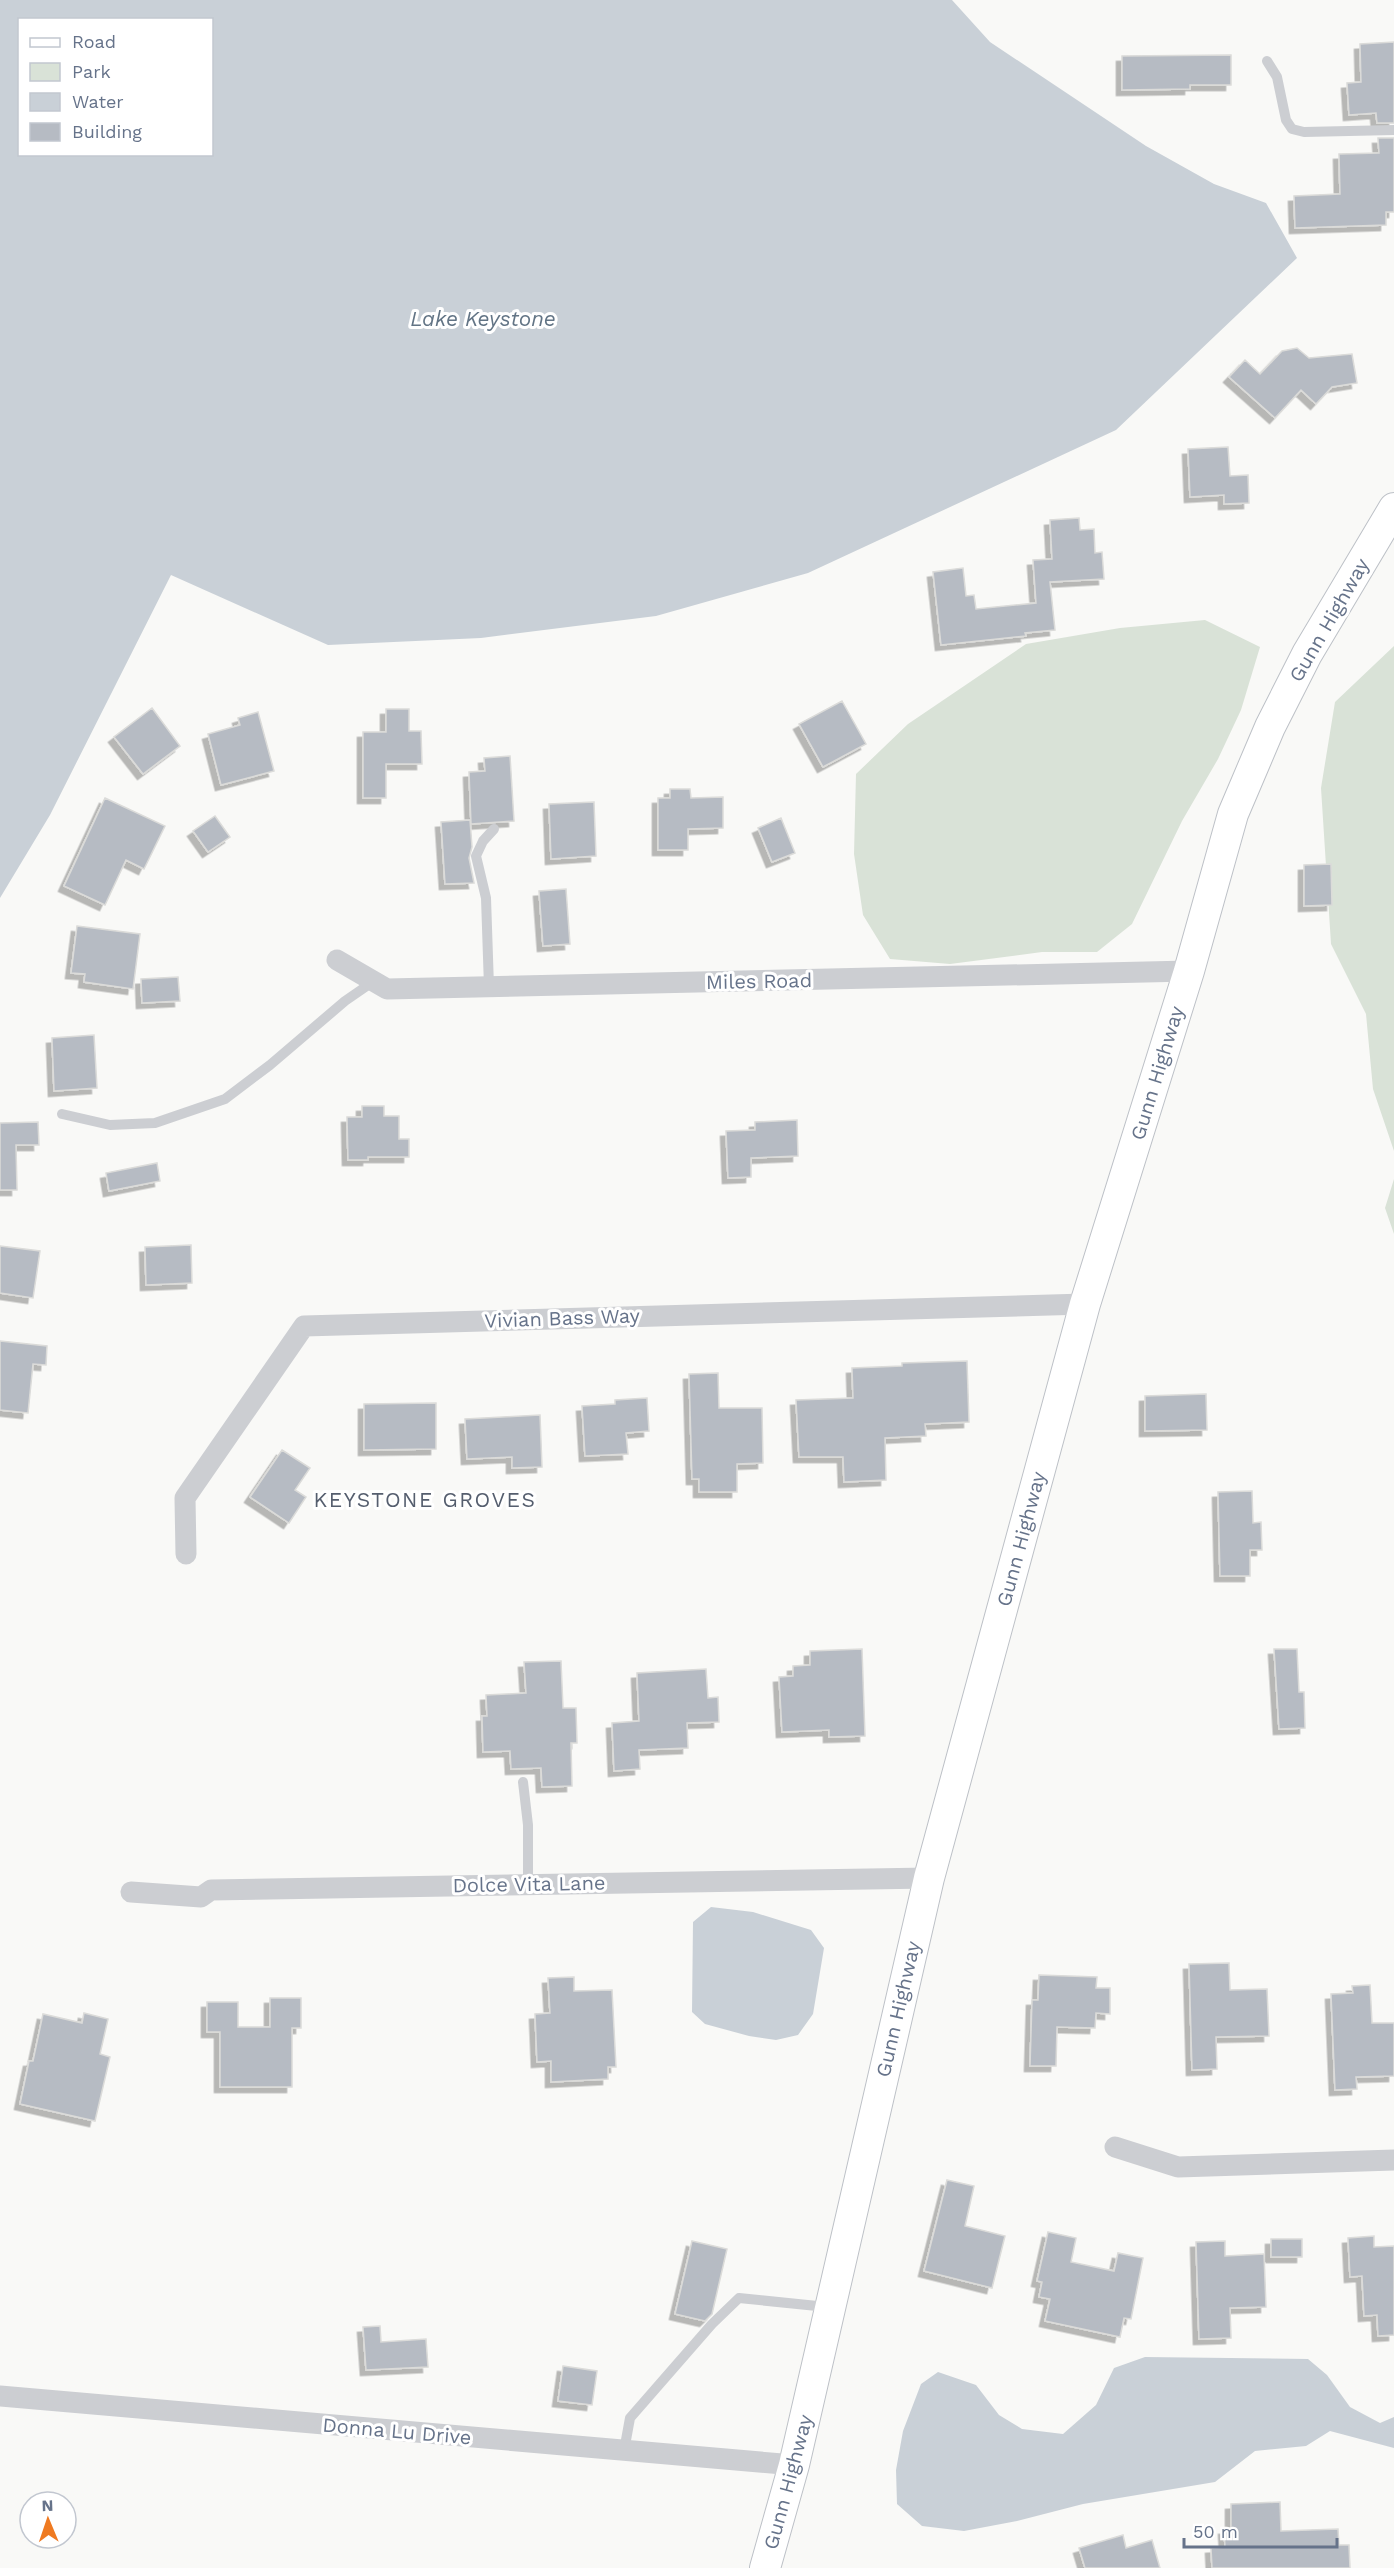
<svg xmlns="http://www.w3.org/2000/svg" width="1394" height="2568" font-family="'Work Sans',sans-serif">
<style>
.green{fill:#d9e2d7}
.water{fill:#c9d0d7;fill-rule:evenodd}
.building{fill:#b6bbc3;stroke:#dbdbd9;stroke-width:1.5;filter:url(#shadow)}
.lines{fill:none;stroke-linecap:round;stroke-linejoin:round}
.secondary-casing{stroke:#bdc1c7;stroke-width:32}
.lane{stroke:#ccced2;stroke-width:10}
.street{stroke:#ccced2;stroke-width:21}
.secondary{stroke:#fff;stroke-width:30}
.labels{text-anchor:middle;dominant-baseline:central;stroke-width:6;stroke-linejoin:round;paint-order:stroke}
.street-label{font-size:20px;fill:#66738a;stroke:#fff}
.water-label{font-size:21px;font-style:italic;fill:#627485;stroke:#fff}
.neighbourhood-label{font-size:21px;letter-spacing:1.5px;fill:#555e6e;stroke:#fff}
</style>
<defs>
<filter id="shadow"><feDropShadow dx="-5.5" dy="5.5" stdDeviation="0" flood-color="#0004"/></filter>
</defs>
<rect width="100%" height="100%" fill="#f9f9f7"/>
<!-- green -->
<path class="green" d="M1205,620L1260,647L1241,710L1218,759L1182,821L1132,924L1097,952H1042L950,964L890,959L863,915L854,854L856,774L908,724L1026,644L1120,628Z
M1394,646V1151L1373,1089L1366,1014L1331,944L1321,788L1335,702Z
M1394,1179V1234L1385,1208Z"/>
<!-- water -->
<path class="water" d="M0,0H952L990,42L1146,146L1214,184L1266,203L1297,258L1116,430L808,573L656,616L481,638L328,645L171,575L50,815L0,898ZM20,20H212V154H20Z
M711,1907L753,1912L811,1930L824,1948L813,2014L798,2035L776,2040L749,2036L705,2024L692,2012L693,1922Z
M1145,2357L1308,2359L1327,2375L1350,2407L1380,2423L1394,2417V2448L1330,2431L1306,2446L1255,2451L1215,2482L1083,2504L1017,2521L964,2531L922,2526L897,2504L896,2470L903,2431L921,2384L938,2372L976,2385L999,2415L1022,2429L1063,2434L1096,2405L1114,2368Z"/>
<!-- building -->
<path class="building" d="M1394,42V123H1377L1376,113L1349,115L1347,83L1361,82L1360,44Z
M1231,55V85H1190V89L1122,90V56Z
M1378,138H1394V212H1386V225L1295,228L1294,196L1340,194L1339,154L1379,153Z
M1297,348L1309,358L1352,354L1357,383L1332,387L1316,404L1301,390L1275,418L1229,377L1245,360L1260,374L1282,351Z
M1228,447L1230,476L1248,475L1249,503L1224,504V495L1190,497L1188,449Z
M1079,518L1080,530L1094,529L1095,553L1102,552L1104,579L1050,582L1055,630L1025,633L1026,636L941,645L933,572L963,568L966,596L974,595L976,609L1036,603L1033,560L1052,559L1050,520Z
M842,701L866,744L823,767L799,724Z
M152,708L180,746L143,774L114,737Z
M386,709H409V731H421L422,764H386V798H363V732H386Z
M258,712L274,771L221,785L208,734L240,725L238,718Z
M510,756L514,821L471,824L469,772L485,771L484,758Z
M670,789H690L691,798L723,797V828L688,829V850H658V798H670Z
M105,798L165,826L144,869L126,860L105,905L64,886Z
M594,802L596,856L551,859L549,804Z
M215,816L230,837L208,852L193,831Z
M781,818L795,853L772,862L758,828Z
M470,820L472,847L469,858L474,883L445,884L441,822Z
M1331,864L1332,905L1304,906V865Z
M566,889L570,944L543,946L539,891Z
M77,926L140,934L133,989L84,982L85,974L71,973Z
M178,977L180,1001L142,1003L141,979Z
M94,1035L97,1088L54,1091L52,1038Z
M362,1106H384V1116H399V1139H409V1157H368V1160H348L347,1117H362Z
M797,1120L798,1156L751,1158V1177L728,1178L726,1131L755,1130V1122Z
M38,1122L39,1145H16L17,1190H0V1123Z
M157,1163L160,1181L109,1191L106,1173Z
M191,1245L192,1283L146,1285L145,1247Z
M0,1246L40,1251L33,1298L0,1293Z
M0,1341L47,1346L46,1365L33,1364L28,1413L0,1410Z
M967,1361L969,1422L925,1424L926,1436L885,1438L886,1480L844,1482L843,1457H799L796,1400L853,1398L852,1368L902,1366V1363Z
M718,1373L719,1408H762L763,1463L737,1464V1492H699V1479H692L689,1374Z
M1206,1394L1207,1430L1145,1431V1396Z
M647,1398L649,1431L626,1433L628,1454L585,1456L582,1406L615,1404V1400Z
M436,1403V1449L364,1450V1404Z
M540,1415L542,1467L512,1468V1457L467,1459L465,1419Z
M282,1450L310,1468L295,1490L306,1497L289,1523L250,1497Z
M1252,1491L1253,1523L1261,1522L1262,1550H1250V1576H1220L1218,1492Z
M862,1649L865,1736L829,1737V1730L782,1732L779,1677L793,1676V1666L810,1665V1651Z
M1274,1649H1297L1299,1692H1304L1305,1728L1279,1729Z
M561,1661L563,1708H576L577,1743H571L572,1786L542,1787L541,1768L511,1769L510,1751L483,1752L482,1716H487L486,1695L526,1693L524,1662Z
M706,1669L708,1698L718,1697L719,1722L687,1723L688,1748L639,1750L640,1769L614,1771L612,1723L639,1721L637,1673Z
M1229,1963L1230,1990L1267,1989L1269,2036L1216,2037L1217,2069L1192,2070L1189,1964Z
M1039,1975L1097,1977L1096,1988H1110V2014L1096,2013L1095,2028L1057,2027L1056,2066H1030L1032,2000H1038Z
M574,1977V1991L612,1990L616,2067H608V2079L551,2082V2061L537,2062L535,2014L550,2013L548,1978Z
M1370,1985L1372,2023H1394V2076L1356,2077L1357,2089L1335,2090L1331,1994L1353,1993L1352,1986Z
M270,1998H301V2028H292V2087H220V2032H207V2002H238V2027H270Z
M84,2013L108,2019L100,2054L110,2057L95,2121L20,2104L29,2061H33L43,2014L82,2023Z
M947,2180L974,2186L965,2226L1005,2236L992,2288L924,2271Z
M1048,2232L1076,2238L1071,2262L1114,2271L1118,2253L1143,2258L1131,2319L1124,2318L1120,2337L1045,2321L1050,2299L1039,2297L1042,2282L1037,2281Z
M1374,2236V2247L1394,2246V2335L1378,2336L1377,2315L1364,2316L1362,2276L1350,2277L1348,2238Z
M1271,2239H1302V2257H1271Z
M692,2241L727,2249L712,2314L705,2321L675,2314Z
M1225,2241V2256L1264,2254L1266,2307L1230,2308L1231,2338L1199,2339L1196,2242Z
M380,2326L381,2342L426,2339L428,2367L366,2370L363,2327Z
M563,2366L597,2371L592,2405L558,2401Z
M1280,2502L1281,2531L1338,2529L1339,2545H1349L1350,2568H1212L1211,2548L1225,2547L1224,2529H1231V2504Z
M1123,2535L1126,2548L1152,2540L1160,2568H1085L1079,2548Z"/>
<g class="lines">
<defs>
<path id="secondary" d="M765,2568L794,2465L929,1878L1085,1304L1189,971L1233,814L1270,727L1307,654L1394,508"/>
</defs>
<!-- secondary casing -->
<use href="#secondary" class="secondary-casing"/>
<!-- lane -->
<path class="lane" d="M1267,61L1277,77L1286,120L1292,129L1304,132L1394,130
M489,987L486,898L476,856L483,841L494,829
M62,1114L110,1125L155,1123L225,1099L270,1065L345,1001L374,981
M523,1782L528,1825V1884
M624,2451L630,2418L712,2324L739,2298L827,2307"/>
<!-- street -->
<path class="street" d="M337,960L387,989L1189,971
M186,1554L185,1498L304,1326L1085,1304
M131,1892L201,1897L211,1890L929,1878
M1115,2147L1178,2167L1394,2160
M0,2396L794,2465"/>
<!-- secondary -->
<use href="#secondary" class="secondary"/>
</g>
<g class="labels">
<!-- street labels -->
<g class="street-label">
<text transform="translate(1329 620) rotate(-60)">Gunn Highway</text>
<text transform="translate(759 981) rotate(-1)">Miles Road</text>
<text transform="translate(1157 1073) rotate(-73)">Gunn Highway</text>
<text transform="translate(562 1318) rotate(-2)">Vivian Bass Way</text>
<text transform="translate(1021 1539) rotate(-75)">Gunn Highway</text>
<text transform="translate(529 1884) rotate(-1)">Dolce Vita Lane</text>
<text transform="translate(898 2009) rotate(-77)">Gunn Highway</text>
<text transform="translate(397 2431) rotate(5)">Donna Lu Drive</text>
<text transform="translate(788 2482) rotate(-75)">Gunn Highway</text>
</g>
<!-- water labels -->
<g class="water-label">
<text x="483" y="318">Lake Keystone</text>
</g>
<!-- neighbourhood labels -->
<g class="neighbourhood-label">
<text x="425" y="1499">KEYSTONE GROVES</text>
</g>
</g>
<!-- legend -->
<rect x="18" y="18" width="195" height="138" fill="#ffffff" stroke="#c2c7d0" stroke-width="1.5"/>
<rect x="30" y="38" width="30" height="9" fill="#ffffff" stroke="#c2c7d0" stroke-width="1.5"/>
<text x="72" y="48" font-size="18" fill="#66738a">Road</text>
<rect x="30" y="63" width="30" height="18" fill="#d9e2d7" stroke="#c2c7d0" stroke-width="1.5"/>
<text x="72" y="78" font-size="18" fill="#66738a">Park</text>
<rect x="30" y="93" width="30" height="18" fill="#c9d0d7" stroke="#c2c7d0" stroke-width="1.5"/>
<text x="72" y="108" font-size="18" fill="#66738a">Water</text>
<rect x="30" y="123" width="30" height="18" fill="#b6bbc3" stroke="#c2c7d0" stroke-width="1.5"/>
<text x="72" y="138" font-size="18" fill="#66738a">Building</text>
<!-- north arrow -->
<g transform="translate(48 2520) rotate(358)"><circle r="28" fill="#ffffff" stroke="#c2c7d0" stroke-width="1.5"/>
<path d="M0-4.5L10 22L0 15L-10 22Z" fill="#ef7a21"/>
<text y="-9" font-size="16" font-weight="bold" text-anchor="middle" fill="#66738a">N</text>
</g>
<!-- scale -->
<path d="M1184 2538v9h153v-9" fill="none" stroke="#66738a" stroke-width="3"/>
<text x="1193" y="2538" font-size="18" fill="#66738a" stroke="#ffffff" stroke-width="4.5" paint-order="stroke">50 m</text>
</svg>
